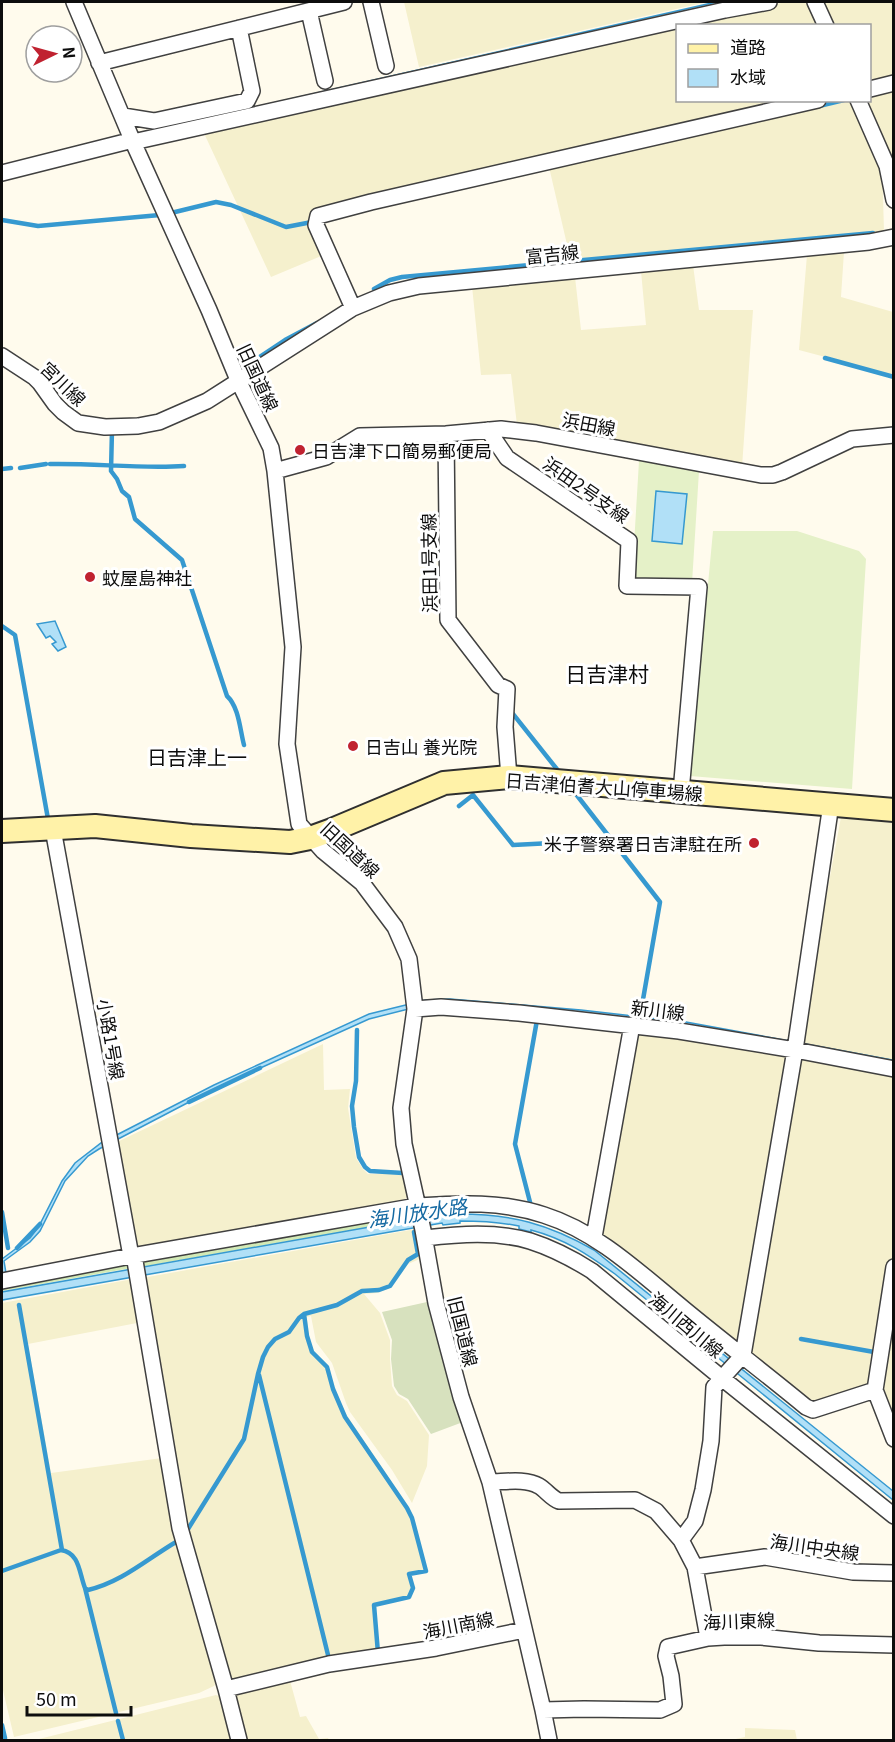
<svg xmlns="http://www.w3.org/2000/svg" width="895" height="1742" font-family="Georgia,'Noto Sans JP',serif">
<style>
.farmland{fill:#f5f0cd}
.green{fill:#d3eab6}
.cemetery{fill:#d7e1be}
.pitch{fill:#e5f1c8}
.water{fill:#b1e0f7;stroke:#3699d0;stroke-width:1.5}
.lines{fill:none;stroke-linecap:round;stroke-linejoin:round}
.stream{stroke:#3699d0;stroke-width:4.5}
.street-casing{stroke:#404040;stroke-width:18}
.secondary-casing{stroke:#2f2f2f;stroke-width:26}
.street{stroke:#fff;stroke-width:15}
.secondary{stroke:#fff2a8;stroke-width:22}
.poi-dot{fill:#c02230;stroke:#fff;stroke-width:2}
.labels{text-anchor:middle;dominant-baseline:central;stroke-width:6;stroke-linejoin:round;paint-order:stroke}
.street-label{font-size:18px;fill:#0d0d0d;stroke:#fff}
.poi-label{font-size:18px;fill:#0d0d0d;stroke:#fff;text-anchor:start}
.neighbourhood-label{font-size:20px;fill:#0d0d0d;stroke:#fff}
.water-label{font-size:20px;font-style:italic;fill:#1469a2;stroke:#fff}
.quarter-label{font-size:21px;fill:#0d0d0d;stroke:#fff}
</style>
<rect width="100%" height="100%" fill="#fffbed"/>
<!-- farmland -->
<path class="farmland" d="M404,2H707L419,67Z
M787,2H810L821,25L678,26V100L797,101L311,213L314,227L326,254L271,277L202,129L730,12Z
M819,2H893V78L870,84V26L830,25Z
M893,87V170L863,101L870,100V93Z
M835,101H854L882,164L884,231L872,236L572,266L549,167Z
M844,252L841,297L893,312V375L799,350L807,255Z
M693,265L699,310H753L742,467L517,425L511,374L481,375L472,286L575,277L581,330L646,325L641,271Z
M841,817L893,823V1064L804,1048L800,1040Z
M641,1030L785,1055L788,1058L742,1341L735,1344L602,1237L601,1233L633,1035Z
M323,1044L324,1090L350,1089L348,1108L356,1158L363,1169L368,1174H406L410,1193L402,1203L139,1250L135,1247L115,1143Z
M803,1058L893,1075V1258L890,1267L870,1387L815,1405L752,1358L751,1352L797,1061Z
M416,1229L422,1258L408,1264L390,1288L377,1293L364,1294L380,1313L390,1340V1359L392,1386L397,1395L407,1401L429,1435L427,1466L412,1503L392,1470L350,1412L346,1403L332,1363L316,1342L311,1316L307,1317L309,1337L312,1349L327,1366L338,1399L346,1414L391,1481L414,1519L428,1572L408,1575L411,1588L408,1596L373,1605L377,1653L236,1683L228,1680L213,1624L192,1537L185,1530L142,1278Z
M133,1279V1283L131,1287L137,1323L28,1344L51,1473L162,1458L217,1681L214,1686L199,1693L14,1737L2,1686V1303Z
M893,1290V1433L881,1400Z
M289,1677L300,1717L306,1716L319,1739L328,1738L329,1740H243L234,1691Z
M216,1695L221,1697L231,1740H35Z
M745,1728L795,1730L797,1740H731L745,1737Z"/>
<!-- green -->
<path class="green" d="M409,1213L414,1216V1219L140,1267L139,1261Z
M130,1263L131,1268L2,1291V1284Z"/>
<!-- cemetery -->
<path class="cemetery" d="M427,1302L436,1325L463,1422L431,1434L408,1399L399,1394L394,1386L391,1359L392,1340L382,1312Z"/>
<!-- pitch -->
<path class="pitch" d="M639,461L699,471L692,583L632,578Z
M713,531H797L859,551L866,559L852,789L690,776Z"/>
<!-- water -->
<path class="water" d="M716,2H733L141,133Z
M656,491L687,494L682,544L652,541Z
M55,621L66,647L58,651L52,644L56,642L50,636L46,638L37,624Z
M450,999L581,1010L686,1022L893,1060V1065L428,1004L369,1019L216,1088L99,1149L88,1156L65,1181L40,1231L30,1242L4,1261L6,1273L2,1274V1259L30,1238L39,1226L62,1181L75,1163L101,1143L214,1085L369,1014L426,1000Z
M459,1214C512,1214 548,1224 594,1250L893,1491V1500L615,1274C587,1254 565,1239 531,1230V1232L519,1229V1226C499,1222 480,1221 460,1221V1223L443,1225L442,1223L390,1232L2,1300V1292L426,1217Z"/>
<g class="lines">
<!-- stream -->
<path class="stream" d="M819,106L844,100
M171,213L216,202L231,205L286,227L312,222
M2,220L38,226L160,215
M374,289L390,280L402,277L873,233
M825,358L894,377
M237,372L285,340L317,323
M112,430L111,471L117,479L122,491L129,497L135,519L182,560L227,696C239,707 240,730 244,745
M50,464C95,463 140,469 184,466
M20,468L46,464
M2,469L11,468
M2,626L15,635L48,819
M509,709L560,773
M572,789L660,902L641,1011
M459,806L473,795L513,845L611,840
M357,1030L356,1081L352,1106L354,1127L359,1157L365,1167L370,1171L403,1173L405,1176
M189,1102L260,1068
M531,1206L515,1144L537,1020
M2,1212L8,1248
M17,1248L40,1224
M19,1305L62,1550
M304,1314L307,1336L312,1352L327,1367L333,1389L345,1417L407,1508L412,1518L426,1571L409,1574L413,1588L409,1597L374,1605L378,1653
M801,1339L874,1352V1356
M259,1375L329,1659H331
M188,1529L244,1439L258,1374L263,1357L268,1347L275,1339L289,1332L299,1318L304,1314L337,1305L362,1291L379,1290L390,1286L408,1260L418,1254L414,1232
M2,1571L61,1550C80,1553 79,1573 85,1588L88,1590C122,1582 147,1559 176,1542
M85,1588L116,1713
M118,1721L123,1740
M2,1725L5,1738"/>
<defs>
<path id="street" d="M74,2L133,142L209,310L238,380L271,448L275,471L293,647L287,744L299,824L323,851L362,883L395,927L409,959L415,1009L401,1108L404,1144L423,1230L436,1303L461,1397L490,1482L543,1710L549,1740
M371,2L386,66
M815,2L826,26
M309,11L325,81
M99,63L344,2
M870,89L894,83
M858,100L887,166L894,200
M123,116L154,121L247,101L252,91L239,28
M133,142L725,10L769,2
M2,173L133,140
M353,308L316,225L318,216L371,202L818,100
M2,356L34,377L40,383L55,404L63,412L78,423L105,427L138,426L159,422L207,401L353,308L389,293L419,286L869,242L894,237
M488,430L507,458L629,541L627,586L699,587L681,792
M446,434L448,620L498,685L507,689L505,727L509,777
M275,471L326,457L360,436L446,434L501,429L536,433L761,475H773L782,472L852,439L894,435
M53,829L131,1256L135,1261L180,1528L226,1689L239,1740
M415,1009L441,1007L519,1013L679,1031L795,1050L894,1069
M594,1237L632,1025
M425,1238C459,1234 496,1231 530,1241C552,1248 573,1259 592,1271L723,1379L894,1516
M2,1281L131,1256L417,1206C462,1203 501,1201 544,1215C598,1232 641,1274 684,1309C724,1342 766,1374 806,1407L813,1410L875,1390L894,1267
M875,1390L894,1439
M490,1482C504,1482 526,1478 539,1486C546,1490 551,1498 559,1501L635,1500L656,1511L681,1540L695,1567L708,1638
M681,1540L695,1521L703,1490L711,1441L714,1387L743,1355L795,1050L831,804
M695,1567L765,1557L853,1572L894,1573
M226,1689L329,1664L436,1648L524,1630
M543,1710L584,1709L660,1710L674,1704L671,1676L666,1656L668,1647L708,1638L724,1637H761L819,1643L894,1645"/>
<path id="secondary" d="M2,831L95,826L191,836L290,842L310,838L332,830L444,783L509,777L894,810"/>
</defs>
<!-- street casing -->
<use href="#street" class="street-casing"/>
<!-- secondary casing -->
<use href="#secondary" class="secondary-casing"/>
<!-- street -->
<use href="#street" class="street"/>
<!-- secondary -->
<use href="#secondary" class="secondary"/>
</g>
<!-- markers -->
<g class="poi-dot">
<circle cx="300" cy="450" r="6"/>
<circle cx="90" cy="577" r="6"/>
<circle cx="353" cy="746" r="6"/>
<circle cx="754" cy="843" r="6"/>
</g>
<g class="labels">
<!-- street labels -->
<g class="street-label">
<text transform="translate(552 253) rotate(-6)">富吉線</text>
<text transform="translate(259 377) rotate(65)">旧国道線</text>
<text transform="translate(64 383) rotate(44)">宮川線</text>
<text transform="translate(589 423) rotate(11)">浜田線</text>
<text transform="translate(587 489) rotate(35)">浜田2号支線</text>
<text transform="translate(428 563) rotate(-91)">浜田1号支線</text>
<text transform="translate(604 786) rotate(4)">日吉津伯耆大山停車場線</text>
<text transform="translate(351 849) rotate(43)">旧国道線</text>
<text transform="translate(658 1009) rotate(7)">新川線</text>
<text transform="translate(112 1039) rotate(80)">小路1号線</text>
<text transform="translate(687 1324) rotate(40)">海川西川線</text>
<text transform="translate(464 1331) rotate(76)">旧国道線</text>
<text transform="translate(815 1546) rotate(8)">海川中央線</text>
<text transform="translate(739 1620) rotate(-2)">海川東線</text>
<text transform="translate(458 1624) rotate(-11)">海川南線</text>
</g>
<!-- poi labels -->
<g class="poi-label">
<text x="312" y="450">日吉津下口簡易郵便局</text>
<text x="102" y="577">蚊屋島神社</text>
<text x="365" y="746">日吉山 養光院</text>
<text x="742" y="843" text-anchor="end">米子警察署日吉津駐在所</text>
</g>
<!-- neighbourhood labels -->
<g class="neighbourhood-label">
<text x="197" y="756">日吉津上一</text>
</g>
<!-- water labels -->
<g class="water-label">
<text transform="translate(417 1212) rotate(-8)">海川放水路</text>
</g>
<!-- quarter labels -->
<g class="quarter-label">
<text x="607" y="673">日吉津村</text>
</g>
</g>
<!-- border -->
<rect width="895" height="1742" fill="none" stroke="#0d0d0d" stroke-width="6"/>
<!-- legend -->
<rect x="676" y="24" width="195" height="78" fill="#ffffff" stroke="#9e9e9e" stroke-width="1.5"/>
<rect x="688" y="44" width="30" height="9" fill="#fff2a8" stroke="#9e9e9e" stroke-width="1.5"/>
<text x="730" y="54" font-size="18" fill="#0d0d0d">道路</text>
<rect x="688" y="69" width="30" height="18" fill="#b1e0f7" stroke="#9e9e9e" stroke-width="1.5"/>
<text x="730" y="84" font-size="18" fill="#0d0d0d">水域</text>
<!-- north arrow -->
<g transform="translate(54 54) rotate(85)"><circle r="28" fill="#ffffff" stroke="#9e9e9e" stroke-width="1.5"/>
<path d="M0-4.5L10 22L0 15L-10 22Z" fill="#c02230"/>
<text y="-9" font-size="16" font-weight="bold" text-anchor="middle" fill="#0d0d0d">N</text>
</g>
<!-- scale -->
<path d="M27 1706v9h104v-9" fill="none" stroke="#0d0d0d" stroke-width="3"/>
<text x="36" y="1706" font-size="18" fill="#0d0d0d" stroke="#ffffff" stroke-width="4.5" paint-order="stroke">50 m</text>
</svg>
